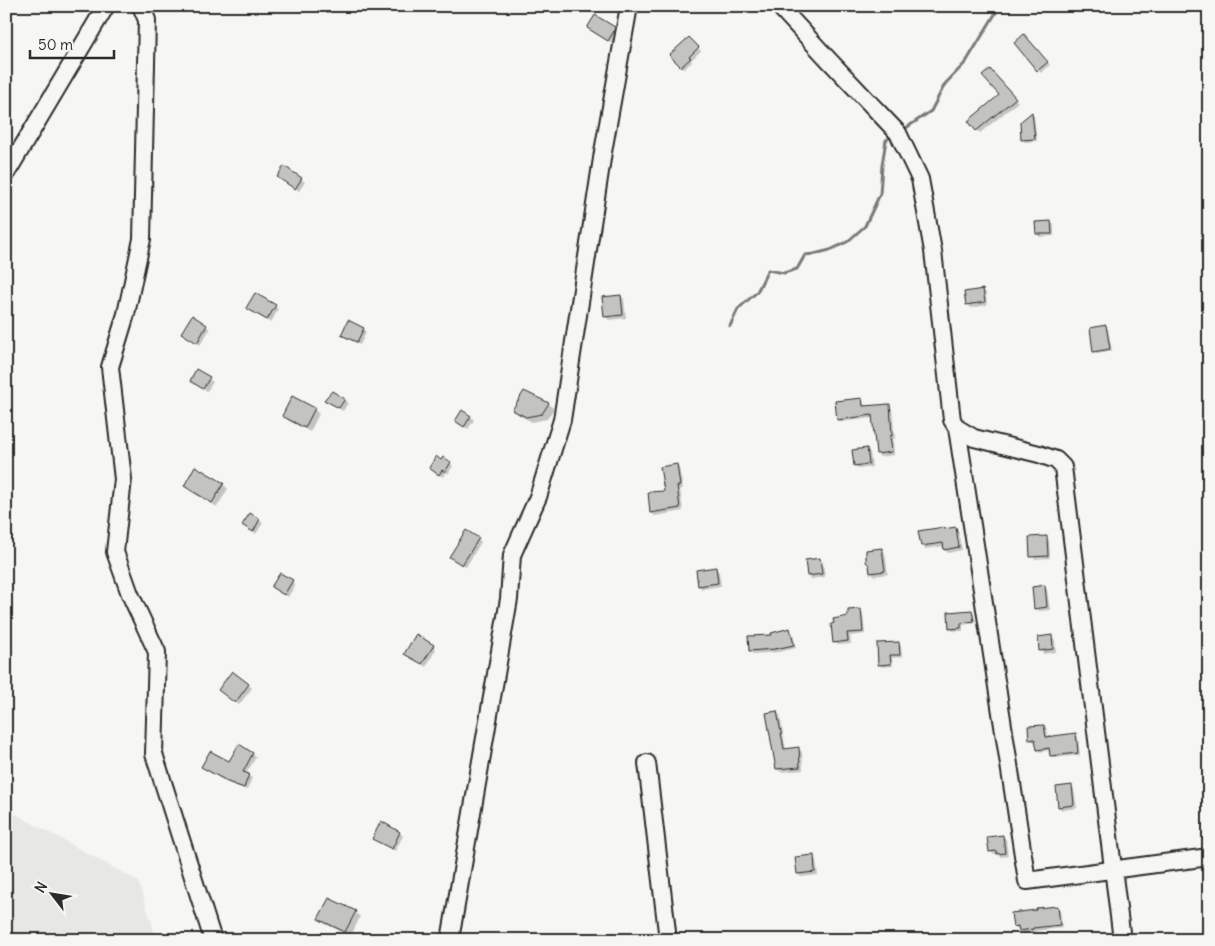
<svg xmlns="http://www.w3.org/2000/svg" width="1215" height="946" font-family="Delius,sans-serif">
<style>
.built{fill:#e7e7e3}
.shadow{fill:#0003}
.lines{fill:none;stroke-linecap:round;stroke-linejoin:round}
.stream{stroke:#7a7a78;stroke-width:3}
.building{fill:#c3c3c0;stroke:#2b2b2b}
.minor-casing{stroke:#2b2b2b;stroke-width:20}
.minor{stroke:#f6f6f2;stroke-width:16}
</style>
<rect width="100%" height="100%" fill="#f6f6f2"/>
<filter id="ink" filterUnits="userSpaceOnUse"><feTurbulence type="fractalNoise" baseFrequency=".02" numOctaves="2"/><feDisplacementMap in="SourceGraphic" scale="10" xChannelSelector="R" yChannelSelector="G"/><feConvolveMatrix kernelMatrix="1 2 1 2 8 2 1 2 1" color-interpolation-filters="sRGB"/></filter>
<g filter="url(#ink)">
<!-- built -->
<path class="built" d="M6,809L138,881L157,940H6Z"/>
<!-- shadow -->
<path class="shadow" d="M588,28H614L618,31L617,34L612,43L592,31Z
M689,38L701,51L691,60L692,62L684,69L671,55Z
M1027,39L1050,65L1041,73L1016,43Z
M993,74L1018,102L980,133L977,130L1000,95Z
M1032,114L1034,116L1037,141L1025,142L1023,139Z
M284,168L305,182L299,191L278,177Z
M1051,222L1054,225V236L1040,237L1037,234Z
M983,290L986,293L987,305L971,308L967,304Z
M621,296L624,299L626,318L609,320L606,317Z
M275,306L278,309L271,323L251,311L248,308Z
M192,317L210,329L200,345L182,333Z
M1105,327L1108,329L1112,351L1097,354L1095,351Z
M363,329L366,332L360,345L346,338L343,335Z
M197,371L213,382L207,391L191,381Z
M524,393L549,404L554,409L547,419L532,422L519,415L514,410Z
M861,399L864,403L865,407L889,405L892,408L895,439H893L894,455L880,457L877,453L873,418L841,422L838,419Z
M326,400H345L348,403L343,411L329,403Z
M314,409L319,414L310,432L289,421L284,416Z
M471,417L474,420L468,429L459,424Z
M867,449L870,452L872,467L859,469L856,466L854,451Z
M442,461L450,463L453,466L448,474L446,472L443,477L433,471Z
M676,465L679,468L683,489H680L683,511L655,516L651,513L665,492Z
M223,484L228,489L217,507L190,491L185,486Z
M250,514L263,523L256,534L243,525Z
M944,528L945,530L955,528L958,531L962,550L948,553L945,550V546L925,549L922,546L920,532Z
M1046,537L1049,540L1050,558L1035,559L1032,556Z
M478,539L481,542L466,567L451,557Z
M882,550L885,553L888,574L874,576L871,572L870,564Z
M820,559L823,562L825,577L811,579L808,576Z
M715,568L719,572L721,586L702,589L699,585Z
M292,581L295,585L288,597L273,587Z
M1044,587L1047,590L1050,610L1039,611L1036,608Z
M860,610L863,613L865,634L850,636L851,644L838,645L834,642Z
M971,611L974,614L975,623L963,625V631H953L950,628Z
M789,630L793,633L796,648L779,652L753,654L750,651L773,636Z
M1051,637L1055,640L1056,652L1044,654L1041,651Z
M898,643L901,646L902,657L892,658L893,666L882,667L879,664Z
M433,646L436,649L426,667L409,656Z
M232,672L252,688L239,705L223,693Z
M777,712L780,715L786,750L798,749L802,752L803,770L781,772L777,769Z
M1044,726L1047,729L1048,738L1075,734L1078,737L1080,755L1054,758L1052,756L1051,750L1040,752L1038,749L1036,741L1033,742L1030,739Z
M253,754L256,757L246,774L252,778L247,790L230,784L206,770L203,766L229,763Z
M1071,786L1074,789L1077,808L1062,810L1059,807Z
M400,833L403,836L395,851L376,841L373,838Z
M1002,836L1006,839L1008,856L1001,857L998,854H993L990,851Z
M813,856L816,860L818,875L801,877L798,874L797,858Z
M1057,907L1060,910L1062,928L1035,931V932L1023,934L1020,929H1018L1014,926Z
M355,912L360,917L351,936L325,924L320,919Z"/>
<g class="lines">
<!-- stream -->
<path class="stream" d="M903,130L931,111L945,84L966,62L1000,6
M730,326L738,309L757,292L768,270L784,273L797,269L805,255L814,254L830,250L847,242L865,226L880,194L882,165L886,140L894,136"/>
</g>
<!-- building -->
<path class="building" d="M595,15L615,27L614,31L608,41L587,28Z
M1024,34L1048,62L1037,71L1014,43Z
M689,37L699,47L689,57L691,58L681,67L669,55Z
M990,69L1016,98L976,131L968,121L999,95L982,76Z
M1032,112L1035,139L1021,140L1020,122Z
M284,166L302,178L295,189L277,177Z
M1051,221L1052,234H1036L1035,222Z
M983,289L985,302L966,305L964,292Z
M255,293L276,305L267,320L246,308Z
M621,295L623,315L604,317L602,297Z
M192,315L207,325L197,343L181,333Z
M348,320L364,328L357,342L341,335Z
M1106,325L1110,349L1093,352L1090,328Z
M196,369L210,377L203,389L190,381Z
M332,391L345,399L339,408L324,400Z
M524,391L549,403L542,414L526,417L512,410Z
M292,396L315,408L305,428L282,416Z
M862,398L863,406L890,404L892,436H890L892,452L876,454L872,415L837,420L835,401Z
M462,410L471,416L464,427L455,421Z
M867,448L869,464L854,466L852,450Z
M436,456L441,460L443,457L451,462L445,472L442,470L439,475L429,468Z
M677,464L680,486H677L680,508L650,513L648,492L664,491L660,467Z
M195,466L224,483L212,503L184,486Z
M250,513L260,519L253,532L242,525Z
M944,527V529L956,527L959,547L944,550L943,543L921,546L918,531Z
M466,530L479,538L462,565L449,557Z
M1047,536L1048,556L1030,557L1029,537Z
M882,548L885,571L870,573L869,565L866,562V550Z
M820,558L822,574L807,576L805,560Z
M716,567L718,583L698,586L696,570Z
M280,573L293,580L284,595L271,587Z
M1045,585L1047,607L1034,609L1032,587Z
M861,609L863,632L847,633L848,641L833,643L831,624L834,623L833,619L848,616V610Z
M972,610L974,621L961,623V628L949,629L948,612Z
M790,628L794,645L775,649L749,651L748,636L772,635L771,633Z
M416,634L434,645L422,664L404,654Z
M1052,635L1053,649L1039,651L1038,637Z
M899,642L900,655H890L891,664L878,665L877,643Z
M232,671L249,684L235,703L218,690Z
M777,711L784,749L799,747L800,767L776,769L766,713Z
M1044,725L1046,737L1076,733L1078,753L1050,756L1049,748L1037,750L1035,739L1029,740L1028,726Z
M239,744L253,753L243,772L249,774L244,788L225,781V780L201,767L210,751L229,761Z
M1072,785L1074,805L1058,807L1056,787Z
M381,821L400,832L392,849L372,839Z
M1003,835L1005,853L997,854L996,851L989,852L987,837Z
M814,855L815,872L797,874L795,857Z
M329,898L356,911L345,932L318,919Z
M1058,906L1060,925L1033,928V929L1019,931L1018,926L1013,927L1011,913L1036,910V908Z"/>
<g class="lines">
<defs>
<path id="minor" d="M141,6L147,20L142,239L126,314L110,367L123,479L115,552L130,594L157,652L154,754L213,940
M779,6L826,57L898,133L920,179L933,251L952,420L957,428L974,438L1039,454L1056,460L1063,467L1122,940
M6,174L106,6
M957,428L1027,881L1209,857
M647,763L668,940
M450,940L509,599L512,555L538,497L562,420L603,152L629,6"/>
</defs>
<!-- minor casing -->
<use href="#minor" class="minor-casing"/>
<!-- minor -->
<use href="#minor" class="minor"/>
</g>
</g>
<!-- margin -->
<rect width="1215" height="946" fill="none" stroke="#f6f6f2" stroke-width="25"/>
<rect x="12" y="12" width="1190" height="921" fill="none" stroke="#2b2b2b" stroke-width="2" filter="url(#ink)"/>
<!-- north arrow -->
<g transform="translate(52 894) rotate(301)" stroke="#f6f6f2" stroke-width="4" paint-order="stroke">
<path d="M0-4L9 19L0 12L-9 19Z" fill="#2b2b2b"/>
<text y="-8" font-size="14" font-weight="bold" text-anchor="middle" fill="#2b2b2b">N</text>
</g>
<!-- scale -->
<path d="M30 50v8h84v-8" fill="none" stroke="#2b2b2b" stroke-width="2.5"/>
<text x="38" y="50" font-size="15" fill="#2b2b2b" stroke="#f6f6f2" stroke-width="4" paint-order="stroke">50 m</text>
</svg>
